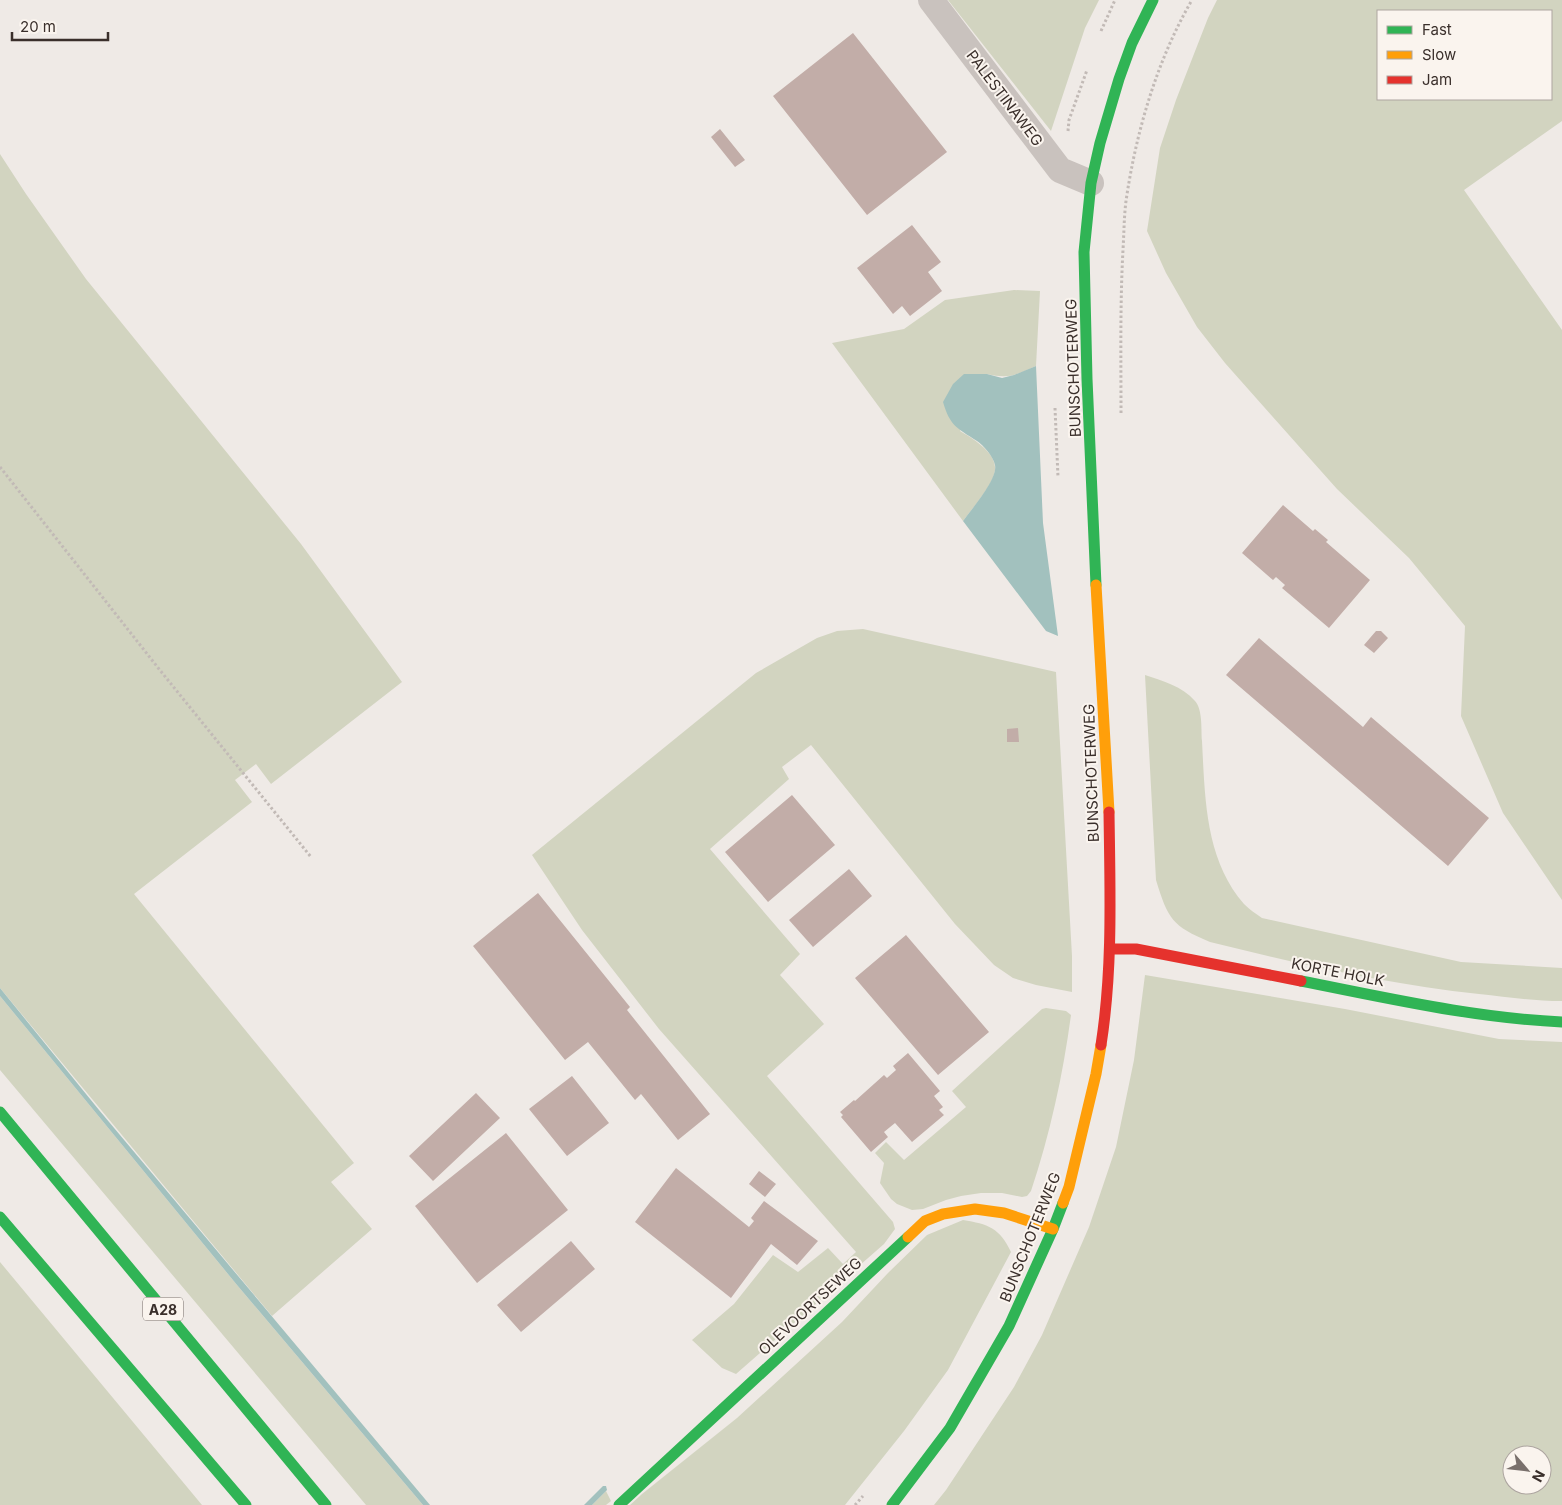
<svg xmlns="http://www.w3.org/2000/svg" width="1562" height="1505" font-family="Inter,sans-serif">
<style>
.green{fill:#d2d4c0;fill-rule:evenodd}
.water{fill:#a2c1be}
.building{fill:#c2ada8}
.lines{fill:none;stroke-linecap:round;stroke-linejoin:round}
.path{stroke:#c2bab6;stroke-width:3;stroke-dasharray:2.5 2.5;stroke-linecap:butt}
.street{stroke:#c9c2be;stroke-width:26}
.fast{stroke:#30b455;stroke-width:11}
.slow{stroke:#ff9f0a;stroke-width:11}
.jam{stroke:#e5322d;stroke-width:11}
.labels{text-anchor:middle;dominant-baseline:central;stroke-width:4;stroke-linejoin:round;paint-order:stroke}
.shield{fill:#faf4ee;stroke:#746a66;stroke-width:1}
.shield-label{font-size:14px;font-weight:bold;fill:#3a2f2b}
.street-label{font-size:15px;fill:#3a2f2b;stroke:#faf4ee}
</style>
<rect width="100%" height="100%" fill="#efeae6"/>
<!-- green -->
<path class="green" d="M948,0H1099L1085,28L1051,131Z
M1217,0H1562V121L1464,190L1562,330V900L1503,813L1461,716L1465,626L1409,558L1337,489L1225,363L1197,327L1166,273L1147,231L1160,148L1176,100L1208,18ZM1378,11H1551V99H1378Z
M0,154L26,194L86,279L301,544L402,682L271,784L256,764L235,780L252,802L134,894L354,1163L331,1182L372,1229L272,1316L0,988Z
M1014,290L1040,291L1036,366C1016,375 1009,379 987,374L960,431C972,438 994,451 995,467C997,481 971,510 963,521L832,343L904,329L945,300Z
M863,629L1056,672L1072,956V992L1036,985L1013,978L994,965L955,924L811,745L782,767L789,779L710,849L800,954L780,975L824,1024L767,1076L893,1222L895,1229L884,1244L736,1374L722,1368L692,1340L734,1304L773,1255L798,1272L828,1248L843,1264L856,1252L659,1029L582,930L532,855L756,673L817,638L837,631Z
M1145,675C1163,681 1182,686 1195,701C1203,710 1201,730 1202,741C1205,798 1205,859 1244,904C1249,909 1256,914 1262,918L1461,962L1562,968V1001C1534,1001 1507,997 1479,994C1388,984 1299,964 1210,942C1172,926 1168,919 1156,880Z
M1145,975L1345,1009L1499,1039L1562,1042V1505H934L946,1490L1014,1387L1042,1335L1089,1227L1116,1147L1134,1060ZM1512,1455H1542V1485H1512Z
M0,996L237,1285L423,1505H366L0,1070Z
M1046,1008L1066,1011L1071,1015C1063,1075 1050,1134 1031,1191L1027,1196L1022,1197L1002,1193H981L961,1196L946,1200L923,1209L912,1210L897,1204L891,1199L880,1183L884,1163L875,1153L886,1142L904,1160L966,1107L952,1091L1042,1009Z
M963,1220C988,1224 1000,1228 1011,1252L948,1370L904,1431L845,1505H630L642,1494L737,1418L842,1322L888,1273L927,1235Z
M0,1262L202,1505H0Z
M606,1491L611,1501L606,1505H592Z"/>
<!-- water -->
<path class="water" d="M1036,366L1043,523L1058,636L1046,631L963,521C971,510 998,479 995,465C993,456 984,446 977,441C957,428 950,426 943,402L953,384L964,374H987L1002,378L1014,375Z
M0,988L99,1110L430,1505H423L237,1285L0,996Z
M603,1486H606L607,1490L592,1505H584Z"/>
<!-- building -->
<path class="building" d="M853,33L947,152L867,215L773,96Z
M720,129L745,160L735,167L711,137Z
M912,225L941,262L928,272L942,291L910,316L902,306L893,314L857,268Z
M1283,505L1313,531L1315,529L1328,540L1326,542L1370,580L1329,628L1282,588L1285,585L1276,577L1273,580L1242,553Z
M1376,631H1381L1388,638L1374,653L1364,645Z
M1259,638L1363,727L1371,717L1489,818L1448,866L1226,675Z
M1018,728L1019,742H1007V729Z
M792,795L835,845L768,902L725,852Z
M849,869L872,896L813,947L789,920Z
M538,893L630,1007L627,1010L710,1114L678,1140L641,1094L635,1100L588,1042L565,1060L473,946Z
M906,935L989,1032L938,1075L855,978Z
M908,1053L940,1091L934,1096L943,1107L939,1110L944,1115L912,1142L895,1123L884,1132L888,1137L871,1152L841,1117L843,1115L840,1112L854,1100L855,1101L884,1075L887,1078L896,1070L893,1066Z
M572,1076L609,1123L567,1156L529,1109Z
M476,1093L500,1118L433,1181L409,1156Z
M506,1133L568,1210L477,1283L415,1206Z
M676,1168L749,1227L754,1221L751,1218L764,1201L818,1241L797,1265L771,1244L731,1298L635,1222Z
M759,1171L776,1184L765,1197L749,1184Z
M571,1241L595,1269L521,1332L497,1305Z"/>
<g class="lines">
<!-- path -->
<path class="path" d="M1101,31L1115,0
M1068,131L1069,120L1087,70
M1055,408L1058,477
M1121,413C1121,358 1120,304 1123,250C1124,233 1124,217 1126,201C1136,132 1157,60 1192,0
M0,467L159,669L311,857
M855,1505L863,1496"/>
<!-- street -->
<path class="street" d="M931,0L1060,170L1091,183"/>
<!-- fast -->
<path class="fast" d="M1096,585L1087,379L1084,252L1091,183L1100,143L1119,79L1132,43L1153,0
M1301,981C1388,998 1474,1018 1562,1022
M0,1112L326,1505
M0,1217L246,1505
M619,1505L908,1237
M892,1505L950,1428L1009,1326L1053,1229L1063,1203"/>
<!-- slow -->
<path class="slow" d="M1096,585L1109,812
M1063,1203L1069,1187L1096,1074L1101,1045
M908,1237L925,1221L943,1214L975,1209L1004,1213L1053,1229"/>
<!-- jam -->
<path class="jam" d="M1110,949H1136L1301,981
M1101,1045C1113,968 1110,890 1109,812"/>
</g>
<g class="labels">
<!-- shield labels -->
<rect class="shield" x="143" y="1297.5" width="40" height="23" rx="4"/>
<g class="shield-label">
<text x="163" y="1309">A28</text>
</g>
<!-- street labels -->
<g class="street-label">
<text transform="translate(1005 98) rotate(53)">PALESTINAWEG</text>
<text transform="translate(1073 368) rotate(-92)">BUNSCHOTERWEG</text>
<text transform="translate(1091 773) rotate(-92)">BUNSCHOTERWEG</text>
<text transform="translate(1338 972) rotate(11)">KORTE HOLK</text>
<text transform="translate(1030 1237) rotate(-68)">BUNSCHOTERWEG</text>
<text transform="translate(810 1306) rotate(-43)">OLEVOORTSEWEG</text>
</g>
</g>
<!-- legend -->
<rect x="1377" y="10" width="175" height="90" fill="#faf4ee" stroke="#ada5a0"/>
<rect x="1387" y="26" width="25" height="8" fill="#30b455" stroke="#ada5a0"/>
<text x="1422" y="35" font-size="15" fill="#3a2f2b">Fast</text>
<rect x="1387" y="51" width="25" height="8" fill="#ff9f0a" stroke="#ada5a0"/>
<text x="1422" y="60" font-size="15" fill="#3a2f2b">Slow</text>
<rect x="1387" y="76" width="25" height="8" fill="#e5322d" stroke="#ada5a0"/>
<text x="1422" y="85" font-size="15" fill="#3a2f2b">Jam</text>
<!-- north arrow -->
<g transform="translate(1527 1470) rotate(118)"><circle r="24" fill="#faf4ee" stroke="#ada5a0"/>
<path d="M0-4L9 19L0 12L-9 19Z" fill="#79706c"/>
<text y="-8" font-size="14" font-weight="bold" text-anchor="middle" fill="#3a2f2b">N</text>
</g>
<!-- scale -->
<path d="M12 32v8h96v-8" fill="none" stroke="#3a2f2b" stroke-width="2.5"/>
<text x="20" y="32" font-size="15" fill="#3a2f2b" stroke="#faf4ee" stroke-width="4" paint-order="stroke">20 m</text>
</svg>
